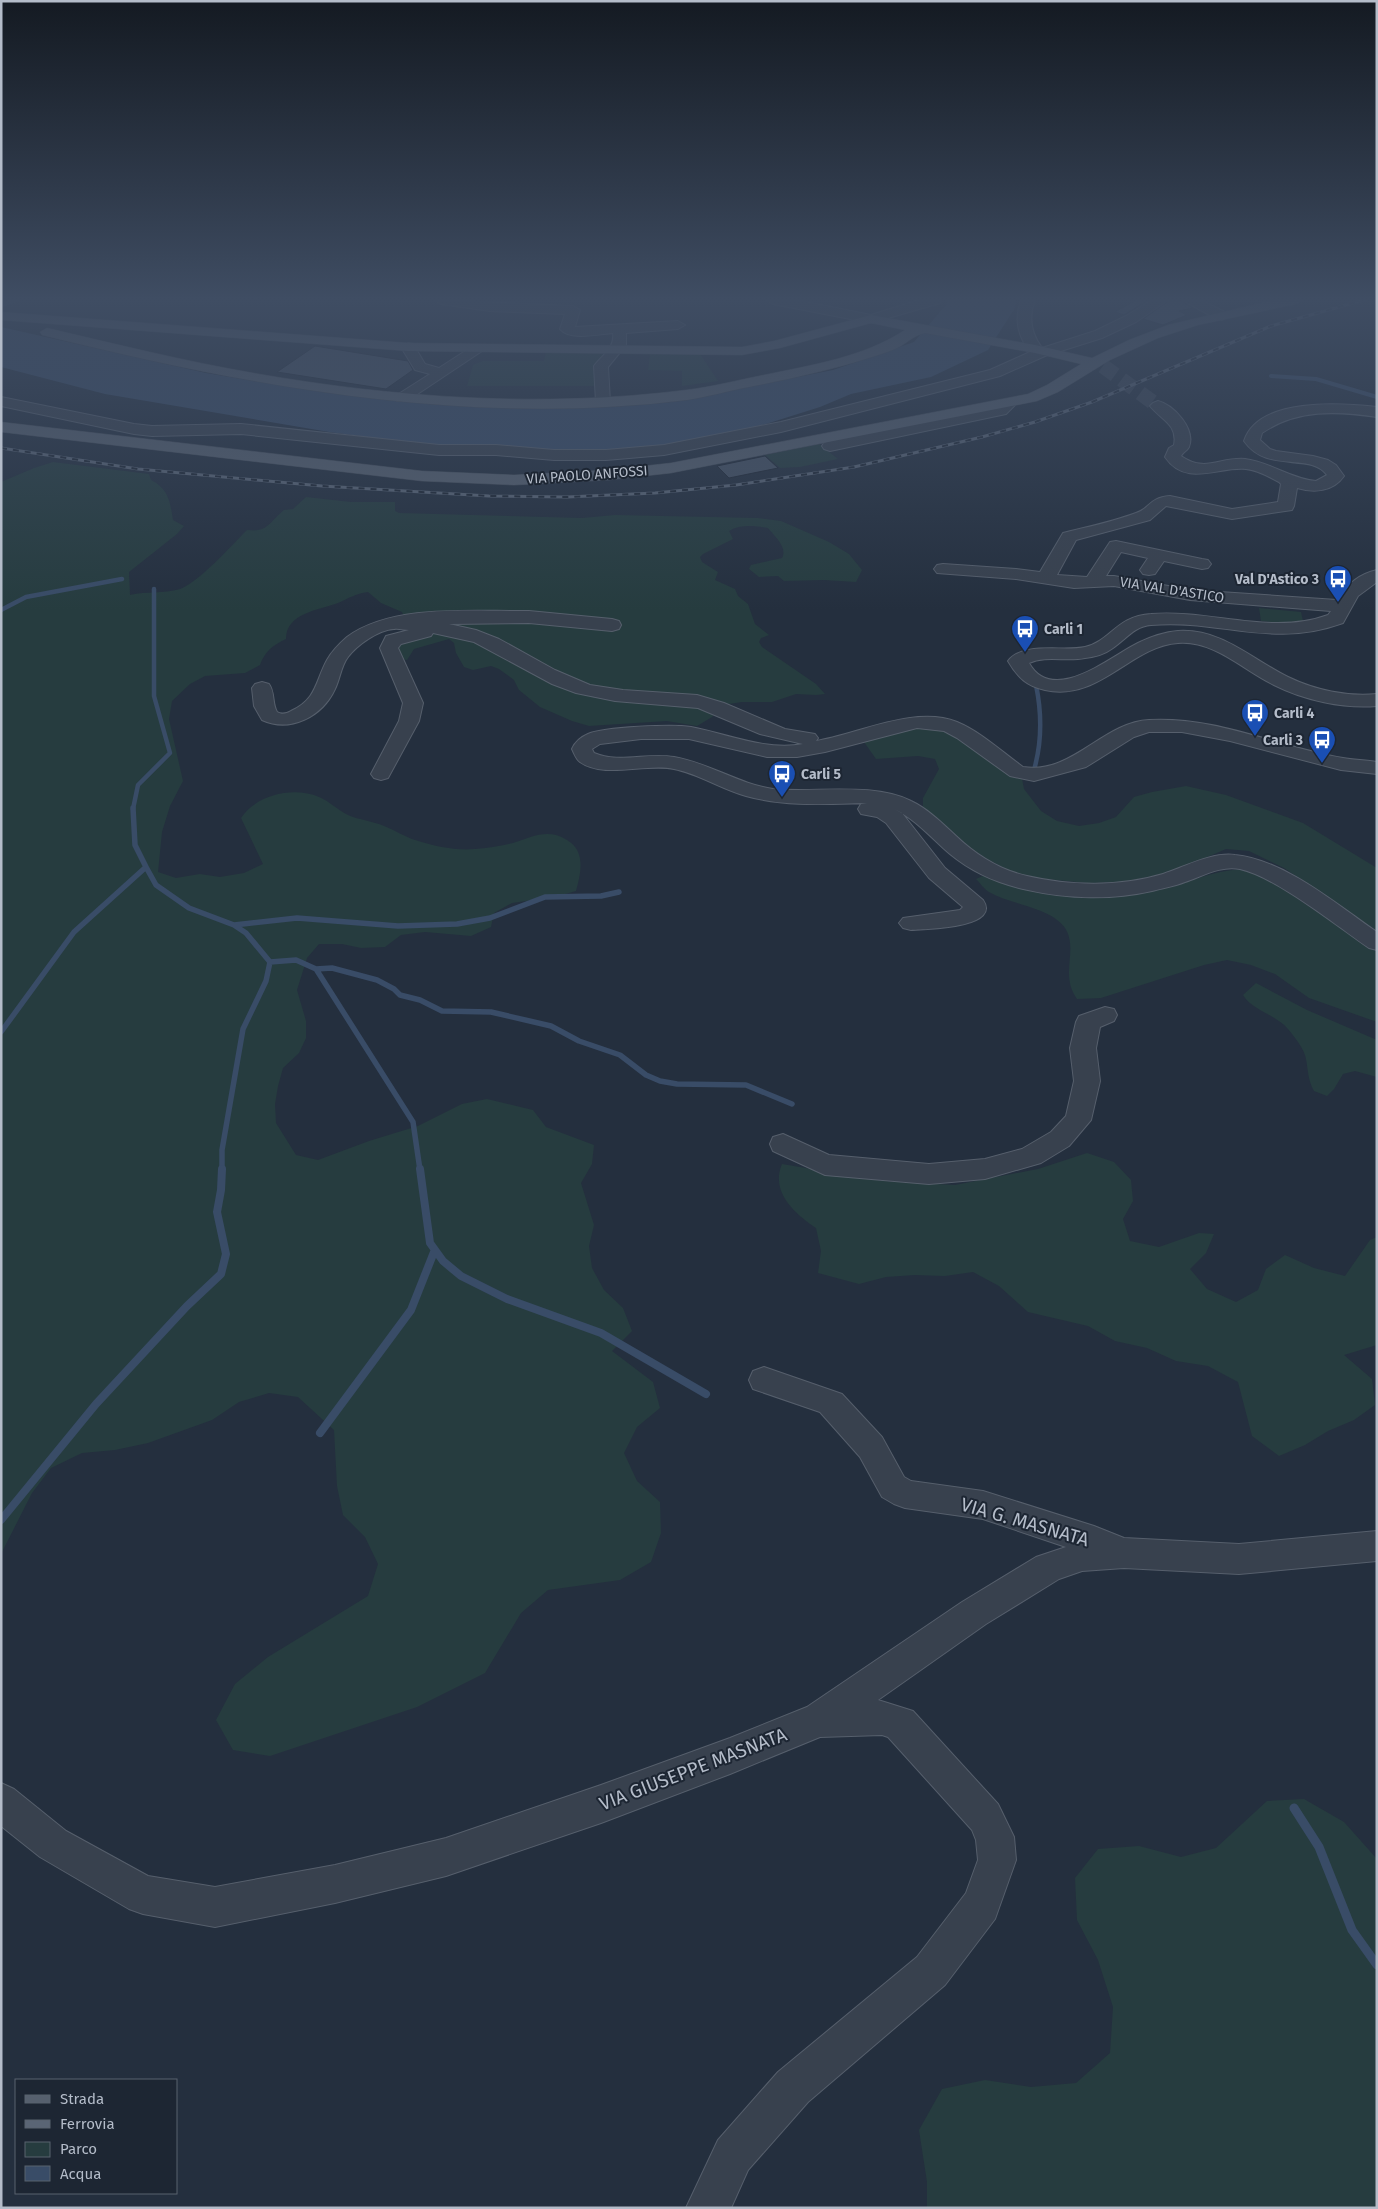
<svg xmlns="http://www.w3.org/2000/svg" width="1378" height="2209" font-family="'Fira Sans',sans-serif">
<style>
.green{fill:#263c3f}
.water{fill:#394c67}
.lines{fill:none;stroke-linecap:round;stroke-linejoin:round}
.stream-far4{stroke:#394c67;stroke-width:4}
.stream-far3{stroke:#394c67;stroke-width:4.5}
.stream-far2{stroke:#394c67;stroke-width:5.5}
.stream-far1{stroke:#394c67;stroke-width:8}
.stream{stroke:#394c67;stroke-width:9}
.building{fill:#455162;stroke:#1f2835}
.minor-tunnel{stroke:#3a4453;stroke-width:15;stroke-dasharray:15 8;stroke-linecap:butt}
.minor-casing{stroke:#565f6c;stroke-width:2}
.major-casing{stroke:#414a57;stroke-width:1}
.minor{fill:#38414e;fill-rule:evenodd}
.major{fill:#56606e;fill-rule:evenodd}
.rail-casing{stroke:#5a6575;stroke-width:3}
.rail{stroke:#1d2633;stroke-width:2;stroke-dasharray:6;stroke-linecap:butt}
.labels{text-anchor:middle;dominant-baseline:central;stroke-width:4;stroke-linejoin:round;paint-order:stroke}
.far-street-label{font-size:14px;fill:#b4bcc9;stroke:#1d2633}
.far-poi-label{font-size:14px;font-weight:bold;fill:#b4bcc9;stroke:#1d2633;text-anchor:start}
.near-street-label{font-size:19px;fill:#b4bcc9;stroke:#1d2633}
</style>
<rect width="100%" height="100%" fill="#242f3e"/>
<!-- green -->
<path class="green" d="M546,352H606L595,367L594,386H467L473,365L483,361H544Z
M650,354H700L718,381L682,386V371L648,370Z
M819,444L838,459L800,467L780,468L765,455Z
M53,462L149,474L151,480C169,489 170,502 173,520L184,526L177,534L129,572L130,595C147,591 163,594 180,589C198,583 232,545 247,530C268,533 270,521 284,510L293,509L306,497L351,502H395V511L399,513L582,518L615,515L758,518L781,521L829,542L849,554L862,570L856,582L824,580L784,581L778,576L759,577L749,569L751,565L782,558C788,547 774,536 768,528C755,526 741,524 729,531L733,539L703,554L700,557L702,562L718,572L715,580L735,589L738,596L748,604L755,624L769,635L761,638L759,642L762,647L816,684L825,694L816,695L796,694L772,702H742L722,705L712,717L697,726L667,721L589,726L572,721L540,707L519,690L514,680L499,669L491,666L473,670L464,667L456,653L454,643L449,639L414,649L407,660L398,658L397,643L413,637L402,612L381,603L368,592C355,594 349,598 338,603C319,610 286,613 286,639C273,645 265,651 260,665L245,673L205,676L190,684L172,701L169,719L183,781L170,806L162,832L158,872L176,878L200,874L220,877L244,873L263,864L241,818C256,795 293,786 319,797C329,801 338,810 348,815C359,820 373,821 384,826C395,830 405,837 415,840C433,846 457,851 475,849C488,848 501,846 513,843C532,837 548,828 567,840C586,851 581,873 576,891L555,897L512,903L494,913L491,927L471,936L425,932L401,935L385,947L361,948L342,944H319L307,958L297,990L306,1021V1038L299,1053L283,1068L278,1086L275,1104L276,1123L296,1155L318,1160L369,1141L418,1126L462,1104L487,1099L533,1110L546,1127L594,1145L592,1164L581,1183L594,1225L589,1246L592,1268L604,1290L623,1308L632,1331L612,1351L653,1382L660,1408L637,1427L624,1453L637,1481L660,1502L661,1533L651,1562L620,1580L548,1590L521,1613L485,1673L417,1707L270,1756L233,1750L216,1720L235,1684L268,1657L368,1596L378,1564L365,1537L343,1515L337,1486L334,1430L298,1397L269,1393L239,1402L212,1420L148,1443L115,1450L82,1453L51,1468L32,1493L1,1554V482L34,468Z
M1259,608L1301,612L1303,621H1300L1301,625L1261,621Z
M912,728H932L951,733L1012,776L1022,779L1024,789L1041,811L1057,821L1079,826L1099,823L1116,817L1134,797L1152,792L1186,786L1226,795L1303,823L1377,868V931L1284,868L1249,851L1226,849L1182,868L1159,875L1123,882L1087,883L1035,878L1010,871L987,859L960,842L923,811V798L939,769L935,759L918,756L876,759L864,742Z
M1241,869L1259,873L1377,952V1022L1309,998L1275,974L1251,965L1227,960L1204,965L1101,998L1077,999C1059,974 1079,950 1065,928C1051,907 1011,905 989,892C984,889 980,883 976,879L985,875C1047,899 1098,902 1164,888C1191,882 1212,871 1241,869Z
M1256,983L1307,1010L1377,1040V1077L1355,1071L1343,1074L1334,1089L1327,1096L1314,1091C1308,1081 1308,1070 1306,1059C1305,1050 1294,1036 1288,1029C1275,1014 1253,1011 1243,995Z
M1087,1153L1114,1162L1131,1180L1133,1201L1123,1219L1130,1241L1159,1247L1199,1233L1214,1234L1206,1253L1190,1269L1207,1289L1236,1302L1258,1290L1266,1269L1285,1255L1314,1268L1345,1276L1370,1240L1377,1237V1345L1344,1355L1372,1379L1375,1405L1354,1420L1328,1431L1305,1445L1279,1456L1252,1436L1238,1382L1208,1366L1176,1361L1147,1348L1115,1341L1088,1326L1028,1312L999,1286L973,1272L945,1276L915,1275L886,1277L859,1284L818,1273L821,1251L816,1228C795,1214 770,1192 782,1164L883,1181L955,1185L1038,1169Z
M1304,1799L1344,1822L1377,1859V2208H927V2182L919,2130L942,2089L985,2080L1031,2087L1076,2083L1110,2053L1113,2007L1098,1960L1077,1920L1075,1878L1098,1849L1139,1846L1181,1857L1216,1848L1267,1801Z"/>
<!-- water -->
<path class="water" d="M948,300H1016L1015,308L988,350L931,377L851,394L820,407L766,424L700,440L612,452H550L478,445H428L329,432L105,394L1,367V327L206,373L254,381L438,405H588L670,402L833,370L914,342L946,305Z"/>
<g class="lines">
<!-- stream-far4 -->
<path class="stream-far4" d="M1,305L17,300
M1271,376L1316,379L1377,397"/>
<!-- stream-far3 -->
<path class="stream-far3" d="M1,610L26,597L122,579
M1034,770C1042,742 1042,714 1036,685
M133,809L138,785L170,753L154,696V589"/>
<!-- stream-far2 -->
<path class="stream-far2" d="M146,867L156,885L189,908L234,925L246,933L270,962L266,981L243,1029L222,1150V1170
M234,925L297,918L398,926L457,924L490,918L545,897L601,896L619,892
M270,962L296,960L316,969L413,1122L420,1170
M316,969L332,968L377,980L394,989L400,995L420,1000L442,1011L491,1012L551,1026L579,1041L620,1055L646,1075L660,1081L677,1084L746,1085L792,1104
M1,1032L74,932L146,867L135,845L133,808"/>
<!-- stream-far1 -->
<path class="stream-far1" d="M420,1169L430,1243L443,1261L461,1276L507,1299L601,1333L706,1394
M320,1433L411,1310L434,1252
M1,1520L96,1404L187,1306L221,1274L226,1254L217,1212L221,1190L222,1169"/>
<!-- stream -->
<path class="stream" d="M1294,1808L1319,1847L1352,1930L1377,1965"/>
</g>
<!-- building -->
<path class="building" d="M1136,300H1148L1124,315L1115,312Z
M1170,300H1180L1193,308L1179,311L1187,315L1163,325L1143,319Z
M315,346L408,361L413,370L386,389L277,372Z
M765,456L778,468L729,478L717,466Z"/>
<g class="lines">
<!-- minor-tunnel -->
<path class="minor-tunnel" d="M1103,366L1158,406"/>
<defs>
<path id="minor" d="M435,300L573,306L580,310L575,327L678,321L685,325L678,329L626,333V345L608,367L610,402L608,405H598L596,402L594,366C602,355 615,349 613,333C599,334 570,341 560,329L565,314L490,311L441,304Z
M767,300H796L871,315L919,300H941L940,303L871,323L773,304Z
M1021,300H1035C1028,318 1031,333 1042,348L1095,331L1126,316L1152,300H1168L1136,322L1102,338L1045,356L1000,376L781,432L664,455L606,460H554L496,455H439L241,434L152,436L134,434L1,406V397L134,424L152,426L241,424L439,445H496L554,450H606L664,445L781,422L990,370L1030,352C1018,336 1014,320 1021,300Z
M1182,300H1200L1227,313L1229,316L1222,320L1217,319Z
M408,343L413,344L425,364L439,368L473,346H483L485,349L407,401H397L395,398L397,395L430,374L415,370L401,347Z
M1010,399L1015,400L1017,403L1006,414L830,451L824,449L822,446L824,443L830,441L996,407L1005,400Z
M1158,401C1174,405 1196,429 1189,447C1187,451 1183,452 1181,456C1206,473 1219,457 1245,459C1270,462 1291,479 1316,481L1327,475C1310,452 1267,474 1244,441C1258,397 1341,403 1377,407V417C1337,411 1297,409 1262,433L1260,440L1270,449L1276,451L1313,456L1328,460L1336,465L1344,476C1333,492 1314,493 1297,488L1294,506L1292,510L1232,519L1166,506L1150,520L1076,540L1057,575L1087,577L1110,542L1116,541L1202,559L1208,560L1211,564L1208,568L1202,569L1164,561L1155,574L1149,575L1143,574L1140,570L1148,558L1121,552L1106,576H1114L1190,590L1337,600C1346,585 1359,574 1377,570V582L1358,596L1343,623C1272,649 1220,619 1151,625C1135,626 1126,639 1113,648C1105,654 1095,657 1085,658C1067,662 1046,655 1029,663C1053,706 1111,656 1138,643C1150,637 1165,632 1178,631C1221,628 1253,660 1288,677C1315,690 1347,697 1377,694V706C1343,709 1304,700 1274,685C1243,670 1214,640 1178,643C1131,646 1099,702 1045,690C1027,686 1018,678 1008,661C1023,641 1064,652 1085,647C1111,641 1116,616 1151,614C1210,609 1271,636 1328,615L1331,611L1190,600L1114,586L1074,588L1016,579L937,573L934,569L937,565L943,564L1016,569L1040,572L1063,533C1087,527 1112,522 1136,513C1151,508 1148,498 1170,496L1232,509L1278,502L1281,484L1279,482C1269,477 1258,470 1246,469C1219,466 1186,488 1165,457L1169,448L1174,445C1178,424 1161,420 1150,406L1153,403Z
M529,611L612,619L619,621L621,625L619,629L612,631L529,623L449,624L476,630L499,639L555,670L590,685L623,690L697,695L724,703L785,729L815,734L818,738L816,741C858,734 915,705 957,722C981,732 1002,752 1023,767C1072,775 1103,722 1149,720C1216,716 1278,747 1343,758C1354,760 1365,760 1377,762V774L1341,770L1230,741L1182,732H1149L1134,737L1086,767L1034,781L1010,776L957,738L944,731L917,728L825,752L797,757H767L689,739H641L600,744L592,749L594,753C619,764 648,752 674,757C709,763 739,784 773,789C815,793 874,782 911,801C928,809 942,823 956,836C976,855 1000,870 1027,876C1070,886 1120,887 1163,874C1185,867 1211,852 1235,855C1285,860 1336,904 1377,932V950L1369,948C1337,926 1276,877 1240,869C1221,865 1203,876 1185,882C1175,886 1163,888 1152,891C1113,900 1068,899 1028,890C999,884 973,873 950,854C932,839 916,819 894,809L902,813L945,868L983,900C1002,928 926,929 911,930L903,928L899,923L903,918L960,910L963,907L929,878L886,823L877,817L861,814L858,809L861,804L867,803C827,804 785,807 746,796C721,789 699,774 674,769C646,763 604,779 580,762C576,759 574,753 572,749C575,742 581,737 588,734C604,727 673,724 691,727C728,734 765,751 803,744L760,734L698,708L615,701L576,693L552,684L474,642L433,633L431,636L401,644L398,648L423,703L419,721L388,778L381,780L374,778L371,774L399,721L403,703L380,648L386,636L409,630C404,630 398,628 394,629C378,630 357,645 348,657C341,666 340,679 335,689C322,717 290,733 262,720L254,706L252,688L255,684L262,682L269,684C275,692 272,703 277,712C282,715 286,714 291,711C317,699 315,682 327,660C332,651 339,644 347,637C394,603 474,612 529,611Z
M1105,1007L1114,1009L1117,1015L1114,1021L1100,1027L1096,1048L1100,1081L1091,1120L1069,1146L1041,1163L985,1179L929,1184L825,1175L773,1151L770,1144L773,1137L783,1134L829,1155L929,1164L985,1159L1022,1149L1051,1132L1066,1116L1074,1081L1070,1048L1076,1022L1079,1016Z
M764,1367L842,1394L882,1437L904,1477L911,1481L983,1491L1094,1526L1124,1538L1239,1544L1377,1531V1561L1239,1574L1124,1568L1082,1571L1059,1579L986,1624L878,1700L913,1711L998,1804L1014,1837L1016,1860L995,1919L945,1985L808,2102L748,2170L731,2208H686L718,2140L778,2072L917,1957L966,1893L978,1860L976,1840L972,1830L888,1737L882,1735L820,1737L730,1774L601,1823L446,1876L335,1903L215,1927L143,1914L129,1909L40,1857L1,1826V1783L14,1789L66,1831L148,1876L215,1887L335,1865L446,1838L601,1785L730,1738L807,1707L962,1602L1036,1557L1066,1547L983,1519L905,1508L894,1504L882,1497L860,1457L820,1412L753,1389L749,1380L753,1371Z"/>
<path id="major" d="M1274,300H1303L1296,304L1198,325L1158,338L1110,360L1058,392L1037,401L671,473L608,480L514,485L422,481L1,432V422L422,471L514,475L608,470L671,463L1028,394L1047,385L1081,364L1035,353L925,333C915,335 909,341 901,346C892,351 881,354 872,357C831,370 790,379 749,387C728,391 707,397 687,400C469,427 252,387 42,335L40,332L47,328C115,344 184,361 253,373C395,398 543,408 686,390C712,387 738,380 764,375C812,365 864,357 905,330L871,323L780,348L742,355L408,351L1,320V312L408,343L742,347L774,341L871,315L1035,345L1092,358L1129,340L1168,325Z"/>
</defs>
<!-- minor casing -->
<use href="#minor" class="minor-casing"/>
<!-- major casing -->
<use href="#major" class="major-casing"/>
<!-- minor -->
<use href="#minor" class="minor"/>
<!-- major -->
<use href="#major" class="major"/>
<defs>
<path id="rail" d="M1,448L138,469L322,486L489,496L567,497L655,493L736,485L854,467L982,437L1035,422L1092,402L1271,326L1364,300"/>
</defs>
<!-- rail casing -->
<use href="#rail" class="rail-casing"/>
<!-- rail -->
<use href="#rail" class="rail"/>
</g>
<!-- sky -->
<linearGradient id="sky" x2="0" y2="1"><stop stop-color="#141a22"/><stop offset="0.49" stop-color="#3f4d63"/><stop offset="1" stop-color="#3f4d63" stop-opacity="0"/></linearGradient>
<rect width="1378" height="610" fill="url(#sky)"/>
<!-- icons -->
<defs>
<symbol id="bus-pin" viewBox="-11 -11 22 30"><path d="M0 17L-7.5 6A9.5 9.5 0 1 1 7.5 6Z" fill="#1a4fb4" stroke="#1d2633"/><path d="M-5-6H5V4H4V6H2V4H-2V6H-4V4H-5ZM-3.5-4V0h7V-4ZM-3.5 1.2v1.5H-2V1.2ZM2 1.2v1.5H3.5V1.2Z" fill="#fff"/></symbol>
</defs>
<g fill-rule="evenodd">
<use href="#bus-pin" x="1322" y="563" width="32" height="43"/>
<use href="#bus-pin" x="1009" y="613" width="32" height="43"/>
<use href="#bus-pin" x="1239" y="697" width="32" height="43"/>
<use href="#bus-pin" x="1306" y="724" width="32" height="43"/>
<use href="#bus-pin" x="766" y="758" width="32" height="43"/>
</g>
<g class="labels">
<!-- far-street labels -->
<g class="far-street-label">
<text transform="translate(587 475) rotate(-4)">VIA PAOLO ANFOSSI</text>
<text transform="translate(1172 590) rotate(9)">VIA VAL D'ASTICO</text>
</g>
<!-- far-poi labels -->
<g class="far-poi-label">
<text x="1319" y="579" text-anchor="end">Val D'Astico 3</text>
<text x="1044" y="629">Carli 1</text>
<text x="1274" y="713">Carli 4</text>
<text x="1303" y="740" text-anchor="end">Carli 3</text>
<text x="801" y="774">Carli 5</text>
</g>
<!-- near-street labels -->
<g class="near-street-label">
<text transform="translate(1025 1522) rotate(16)">VIA G. MASNATA</text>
<text transform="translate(693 1769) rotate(-21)">VIA GIUSEPPE MASNATA</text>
</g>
</g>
<!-- border -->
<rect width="1378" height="2209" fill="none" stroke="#b4bcc9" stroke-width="5"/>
<!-- legend -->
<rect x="15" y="2079" width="162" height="115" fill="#1d2633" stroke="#59626f"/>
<rect x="25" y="2095" width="25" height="8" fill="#56606e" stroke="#59626f"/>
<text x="60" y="2104" font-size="15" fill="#b4bcc9">Strada</text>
<rect x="25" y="2120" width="25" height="8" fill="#5a6575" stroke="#59626f"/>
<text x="60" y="2129" font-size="15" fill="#b4bcc9">Ferrovia</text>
<rect x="25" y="2142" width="25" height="15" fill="#263c3f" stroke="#59626f"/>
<text x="60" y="2154" font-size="15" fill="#b4bcc9">Parco</text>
<rect x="25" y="2166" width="25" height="15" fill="#394c67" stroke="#59626f"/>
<text x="60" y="2179" font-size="15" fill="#b4bcc9">Acqua</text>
</svg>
